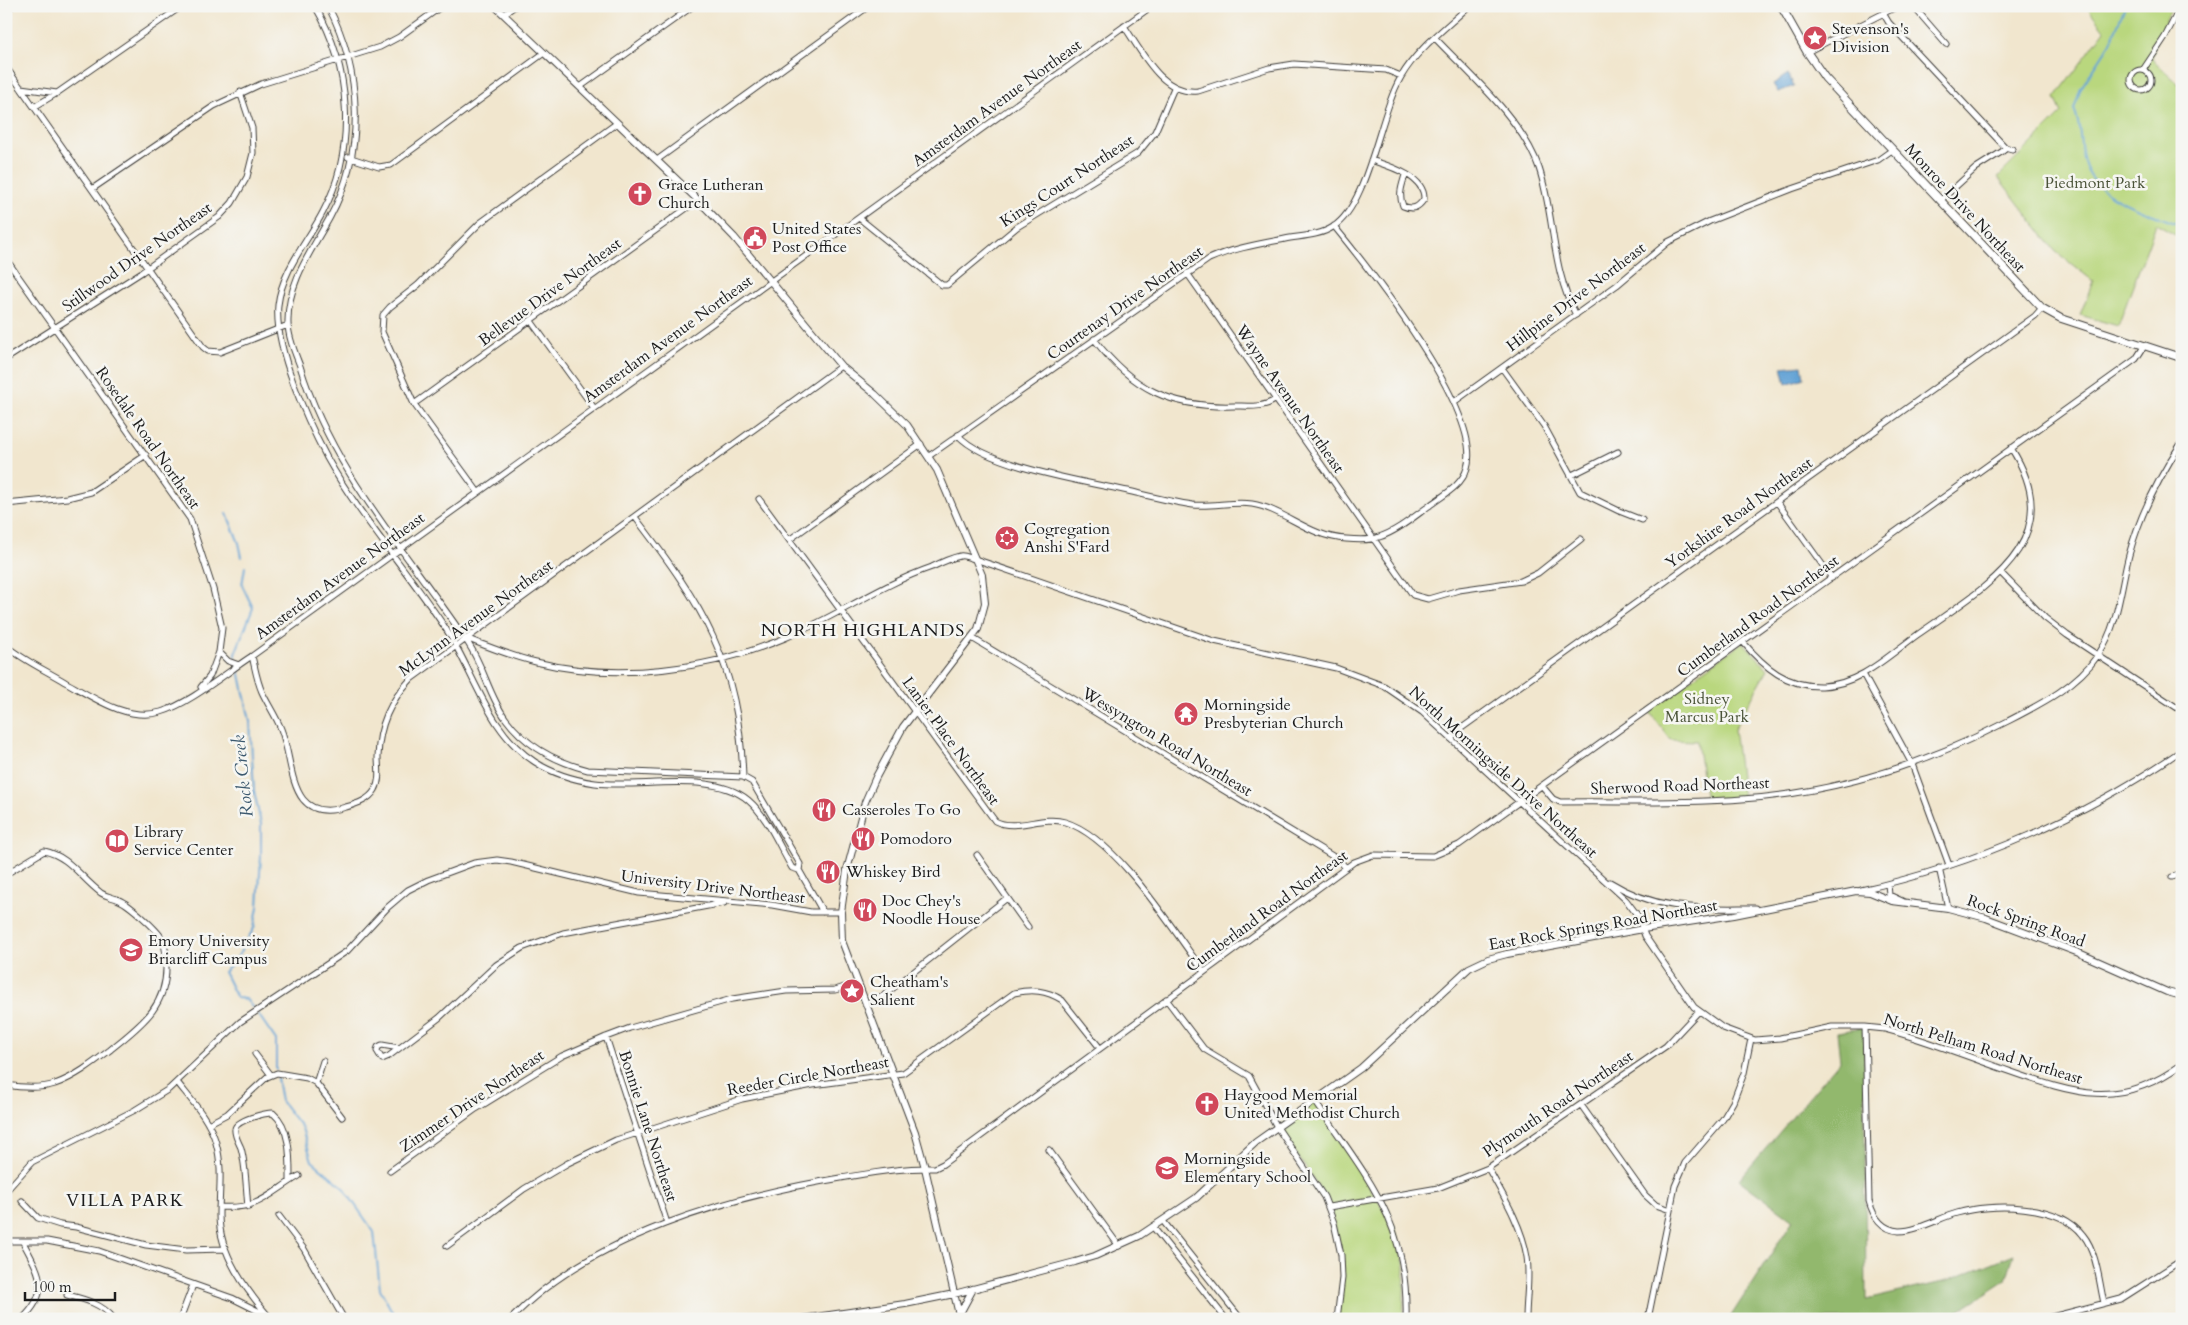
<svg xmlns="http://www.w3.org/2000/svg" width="2188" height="1325" font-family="Cardo,serif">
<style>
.green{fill:#b9d77e;stroke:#6a7a4d}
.forest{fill:#92b86d;stroke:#576a44}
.water{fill:#63a3d5;stroke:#406078}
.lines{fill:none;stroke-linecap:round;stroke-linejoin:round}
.stream{stroke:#63a3d5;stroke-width:2}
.minor-casing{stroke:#3c3a37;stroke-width:7}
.tertiary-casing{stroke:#3c3a37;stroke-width:8}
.secondary-casing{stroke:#3c3a37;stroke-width:9}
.minor{stroke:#fff;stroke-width:5}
.tertiary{stroke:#fff;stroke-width:6}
.secondary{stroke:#fff;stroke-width:7}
.labels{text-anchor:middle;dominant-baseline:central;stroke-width:5;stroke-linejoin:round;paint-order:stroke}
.poi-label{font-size:16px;fill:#1c1c1c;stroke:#f6f6f2;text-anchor:start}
.street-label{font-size:16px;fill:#1c1c1c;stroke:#f6f6f2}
.park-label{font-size:16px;fill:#4b5439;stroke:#f6f6f2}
.neighbourhood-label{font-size:18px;letter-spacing:1px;fill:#1c1c1c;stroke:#f6f6f2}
.water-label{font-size:18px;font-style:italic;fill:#3c596f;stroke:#f6f6f2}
</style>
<rect width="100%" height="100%" fill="#f6f6f2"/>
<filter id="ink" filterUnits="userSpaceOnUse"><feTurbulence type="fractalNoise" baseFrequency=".02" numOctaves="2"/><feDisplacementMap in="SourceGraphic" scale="10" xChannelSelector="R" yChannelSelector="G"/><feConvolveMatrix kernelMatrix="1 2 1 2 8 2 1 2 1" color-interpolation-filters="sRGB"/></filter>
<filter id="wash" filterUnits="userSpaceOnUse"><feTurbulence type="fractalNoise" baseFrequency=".0096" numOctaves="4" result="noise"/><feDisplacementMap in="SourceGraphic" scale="20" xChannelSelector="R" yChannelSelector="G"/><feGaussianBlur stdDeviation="1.12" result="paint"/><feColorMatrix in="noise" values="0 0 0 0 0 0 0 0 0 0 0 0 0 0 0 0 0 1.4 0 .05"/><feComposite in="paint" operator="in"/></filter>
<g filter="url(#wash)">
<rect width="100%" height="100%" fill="#f1e6ce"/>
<!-- green -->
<path class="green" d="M2086,6H2172L2156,41L2152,59L2182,87V239L2156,224L2118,326L2080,315L2093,281L2055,251L1998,177L2062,113L2055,98L2105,30Z
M1743,642L1768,669L1734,729L1743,799L1706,801L1697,741L1671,740L1648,710Z
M1314,1101L1395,1227L1405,1267L1403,1319H1337L1343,1259L1329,1202L1278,1127Z"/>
<!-- forest -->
<path class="forest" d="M1864,1028L1866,1300L1947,1281L2014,1254L2006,1280L1946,1319H1729L1793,1220L1739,1180L1840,1061L1837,1032Z"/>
<!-- water -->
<path class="water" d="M1788,74L1794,86L1778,92L1773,84Z
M1802,365L1804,378L1786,384L1782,367Z"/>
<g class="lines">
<!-- stream -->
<path class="stream" d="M2125,6L2111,42L2081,88L2074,109C2082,126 2079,145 2084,162C2094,200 2151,212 2182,226
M227,514L239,543L242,557
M236,660L235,654L253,608L242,585L245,567
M239,670L250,721L254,791L261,824V856L258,907L254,928L237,958L224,972L237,998L246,999L252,1007
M258,1014L276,1040V1069
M277,1078L281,1101L302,1128L312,1161L342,1186L374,1232L380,1289L396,1319"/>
</g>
</g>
<g filter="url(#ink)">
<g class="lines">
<defs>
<path id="minor" d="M315,6C351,67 357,148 323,212C308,241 282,270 278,305C274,348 307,420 327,458C361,519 408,571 446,629C475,674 488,732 535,762C552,773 575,780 595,783C640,789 711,770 748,800C768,817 779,846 792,868L799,870
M328,6C362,71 366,151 330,217C312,250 287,283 288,323C288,337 295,353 300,366C332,472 408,553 468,643C484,667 489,696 506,719C526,746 557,762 588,770L743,777L752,782L800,864L799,870L823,912
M1913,6L1946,44
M6,10L12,6
M1883,13L1889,23L2005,147L2012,149
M504,14L515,6
M1124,26C1142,52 1162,95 1198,91L1269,68L1294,64L1386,70L1401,76
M1435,38C1470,75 1522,119 1539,168C1555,216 1551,269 1576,315
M1807,52L1898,6
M6,67L203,347L208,351L220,352L288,325
M2131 80a10 10 0 1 1 20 0a10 10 0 1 1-20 0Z
M2143,70L2165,37L2181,6
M580,87L693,6
M21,88L57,93L182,6
M34,107L57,93
M348,157L379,167L391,165L544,53
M657,160L869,6
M1371,160C1389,166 1425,176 1424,199C1418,208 1413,210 1403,206C1398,194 1402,186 1405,175
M92,189L214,106L261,84L380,47L399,37L442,6
M1940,201L1976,168L2003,151L2005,147
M859,218L942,285H947L1017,227L1138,153L1155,132L1174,88
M6,259L190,519L213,589L222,628L219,652L210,676L201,687
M1187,273L1413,595L1428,599L1459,590L1521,581L1538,573L1581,539
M531,321L594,408
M1094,339C1132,389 1171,408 1234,406C1249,406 1263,408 1275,400
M6,359L142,272L219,217L232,203L247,177L253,153L252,128L240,92
M1502,368L1544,426L1580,492L1619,511L1642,520
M1454,402L1617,285L1668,242L1710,221L1792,189L1878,160L1892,150
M414,404L698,200
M958,435C985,466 1086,482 1128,491C1149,496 1172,502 1193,505C1213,507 1233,501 1252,504C1284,509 1309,537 1346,539C1356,540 1370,541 1379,537C1396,532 1415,516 1429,506C1443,495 1462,486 1467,468C1484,413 1370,270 1334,226
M929,456L1209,259C1234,248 1259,244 1285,239C1301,236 1319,236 1333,227C1369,204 1379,114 1401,77C1417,49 1446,28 1469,6
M1572,475L1618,452
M478,492L414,404L382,332L383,315L390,307L418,285L480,223L617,123
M759,499L995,821C1016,832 1041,815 1065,822C1116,837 1173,930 1204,972
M1777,502L1832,578
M6,504L67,498L91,492L146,455
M635,517C703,606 739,661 743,777
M789,540L921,444
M2001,573L2045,618L2067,635L2182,711
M972,638L1339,860L1346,868
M468,639C490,647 513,657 536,662C617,682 709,670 785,638C836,617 880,585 932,567C940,563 951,558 960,556C964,555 970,558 975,559L1214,641L1336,668L1384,686L1422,712L1626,900L1638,916L1645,936L1694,1007L1723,1028L1755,1040L1780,1038L1832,1027H1865L1885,1029C1927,1040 1968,1057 2009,1071C2074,1094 2121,1110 2182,1064
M1743,642C1764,667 1787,687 1822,686C1859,685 1888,656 1917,635C1983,588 2072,543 2011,448
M6,646C25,661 45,670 65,682C93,697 127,722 161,712C189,704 227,672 252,656L1152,6
M219,652L228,661L239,665
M252,656C255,668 257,681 262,692C268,705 276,716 281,729C295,764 287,825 346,807C357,804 369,800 375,790C381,780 378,768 378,757C379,725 390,701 411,679L841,366
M1863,674L1912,764L1949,865
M1451,739L1459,730L2035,316L2042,308
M1542,786L1553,799L1560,802C1621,801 1682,804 1742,799C1836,793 1925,764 2008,721C2041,704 2077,686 2098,655C2119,624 2120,589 2129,555C2140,514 2159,477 2182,442
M977,855L1028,927
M1939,868L1948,908
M6,874L44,851C69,856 81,878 101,893C107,897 113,897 119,900C129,904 158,930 163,940C166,948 166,958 166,966C167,1008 139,1026 110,1050C93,1063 75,1077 55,1084C39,1089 23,1088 6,1085
M2172,877L2182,874
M1610,882C1658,912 1702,908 1756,908
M1888,884L1889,895L1902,901
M1861,890C1974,865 2087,816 2182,750
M1166,999L1204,1049L1249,1076L1277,1127L1324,1197L1334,1223L1341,1255L1342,1278L1337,1319
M866,1004L883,996L1007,898
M1865,1027L1869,1201C1873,1216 1882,1230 1899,1231C1918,1231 1939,1218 1957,1213C1992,1203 2059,1203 2083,1235C2097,1252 2099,1282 2104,1303
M606,1037L667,1223
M399,1048L382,1045L378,1047L377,1051L382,1059L389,1056L439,1018L496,965L522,948L563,933L724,903
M255,1054L271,1075
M177,1082C191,1100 210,1120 216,1143C223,1167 219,1191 219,1215C219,1254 246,1290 271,1319
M316,1083L323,1061
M1315,1101C1366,1177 1409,1221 1406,1319
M1581,1105L1645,1195L1656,1205L1670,1210
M208,1124L227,1114L267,1077L277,1073L307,1078L316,1083L342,1117
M1049,1150L1119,1246
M1488,1168C1503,1195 1522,1226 1527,1257C1530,1277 1526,1299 1526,1319
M390,1171L476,1109L562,1056L606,1037L630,1028L732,999L786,991L835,990L858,983
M6,1191L32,1162L135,1110L169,1089L240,1022L347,951L388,907L408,890L428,880L474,863L497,860L511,862L639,893L772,905L811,912H841
M22,1201L38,1218L60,1225L76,1227L146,1245L186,1250L224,1249
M219,1207C260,1210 267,1195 299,1176
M248,1207C246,1188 246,1166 241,1148C239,1143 234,1135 235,1129C236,1120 265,1113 273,1113C291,1128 290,1159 290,1181
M1329,1207L1438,1188L1488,1168L1666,1046L1698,1012
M279,1216L304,1249L344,1319
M1163,1221L1241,1319
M1153,1227L1226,1319
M6,1241H47L99,1251L232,1298L268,1316
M447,1246L524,1189L568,1163L616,1140L742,1099L813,1085L903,1073L1014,993C1032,989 1046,990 1062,1000L1100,1048
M67,1295C84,1299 103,1304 114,1319
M22,1319C52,1291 39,1272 23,1242
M180,1319L193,1285
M511,1319C590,1236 731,1196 841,1178C872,1173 904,1167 935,1168L943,1164L1354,862L1373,855L1433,856L1459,845L2136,359L2145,345
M1648,1319L1675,1186L1685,1163L1723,1119L1733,1102L1744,1073L1751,1039
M2044,1319L2121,1299L2182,1260"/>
<path id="tertiary" d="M495,6L698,200L734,237L841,366L875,394L907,425L937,470L982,575L985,603L978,629L903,727L876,777L865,802L847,870L841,912L842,941L915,1132L925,1168L960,1319
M959,1315L973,1289
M802,1319L905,1304L954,1294L1075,1262L1095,1256L1139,1236L1196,1198L1256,1142L1361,1068L1469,968L1488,959L1507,954L1643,929L1734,915L1856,891L1870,892L1892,901L1948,908L1986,918L2079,953L2167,992L2182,996"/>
<path id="secondary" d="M1781,6L1807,52L1825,78L2042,308L2060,318L2182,358"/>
</defs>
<!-- minor casing -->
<use href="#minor" class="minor-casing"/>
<!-- tertiary casing -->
<use href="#tertiary" class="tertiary-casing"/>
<!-- secondary casing -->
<use href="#secondary" class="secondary-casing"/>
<!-- minor -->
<use href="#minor" class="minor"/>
<!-- tertiary -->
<use href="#tertiary" class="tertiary"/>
<!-- secondary -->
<use href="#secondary" class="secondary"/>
</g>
</g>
<!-- icons -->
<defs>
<symbol id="sight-disc" viewBox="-11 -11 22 22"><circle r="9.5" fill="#d1495b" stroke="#f6f6f2"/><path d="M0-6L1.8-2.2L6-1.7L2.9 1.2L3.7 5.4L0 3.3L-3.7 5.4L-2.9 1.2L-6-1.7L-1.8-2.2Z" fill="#fff"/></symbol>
<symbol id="church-disc" viewBox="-11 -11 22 22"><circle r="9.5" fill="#d1495b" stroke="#f6f6f2"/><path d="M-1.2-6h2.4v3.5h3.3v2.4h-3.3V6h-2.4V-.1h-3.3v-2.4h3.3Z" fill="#fff"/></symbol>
<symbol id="civic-disc" viewBox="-11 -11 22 22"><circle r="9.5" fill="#d1495b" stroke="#f6f6f2"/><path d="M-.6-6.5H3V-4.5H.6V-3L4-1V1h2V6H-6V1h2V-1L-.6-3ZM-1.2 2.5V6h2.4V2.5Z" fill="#fff"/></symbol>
<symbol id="synagogue-disc" viewBox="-11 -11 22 22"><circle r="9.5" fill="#d1495b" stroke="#f6f6f2"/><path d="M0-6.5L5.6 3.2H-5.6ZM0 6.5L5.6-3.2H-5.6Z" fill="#fff"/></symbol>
<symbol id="temple-disc" viewBox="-11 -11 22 22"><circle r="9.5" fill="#d1495b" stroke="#f6f6f2"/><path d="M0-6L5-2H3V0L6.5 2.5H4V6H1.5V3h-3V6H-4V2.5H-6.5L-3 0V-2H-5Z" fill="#fff"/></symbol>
<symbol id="restaurant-disc" viewBox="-11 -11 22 22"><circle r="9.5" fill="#d1495b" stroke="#f6f6f2"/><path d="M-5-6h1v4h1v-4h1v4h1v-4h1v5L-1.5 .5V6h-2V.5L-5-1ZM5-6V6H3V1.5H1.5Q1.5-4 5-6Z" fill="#fff"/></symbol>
<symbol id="library-disc" viewBox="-11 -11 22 22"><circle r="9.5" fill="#d1495b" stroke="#f6f6f2"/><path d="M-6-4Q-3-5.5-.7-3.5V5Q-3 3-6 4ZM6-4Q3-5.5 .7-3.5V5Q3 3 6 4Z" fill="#fff"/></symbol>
<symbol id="university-disc" viewBox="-11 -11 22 22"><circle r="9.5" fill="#d1495b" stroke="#f6f6f2"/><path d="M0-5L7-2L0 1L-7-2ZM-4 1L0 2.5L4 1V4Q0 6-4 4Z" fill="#fff"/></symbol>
<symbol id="school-disc" viewBox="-11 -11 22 22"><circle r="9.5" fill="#d1495b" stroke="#f6f6f2"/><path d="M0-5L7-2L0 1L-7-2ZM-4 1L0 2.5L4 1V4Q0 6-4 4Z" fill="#fff"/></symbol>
</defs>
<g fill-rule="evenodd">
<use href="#sight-disc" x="1801" y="24" width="28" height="28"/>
<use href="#church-disc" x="626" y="180" width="28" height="28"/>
<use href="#civic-disc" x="741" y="224" width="28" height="28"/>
<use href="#synagogue-disc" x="993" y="524" width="28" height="28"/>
<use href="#temple-disc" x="1172" y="700" width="28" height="28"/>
<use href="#restaurant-disc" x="810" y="796" width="28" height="28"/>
<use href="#restaurant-disc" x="849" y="825" width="28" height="28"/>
<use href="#library-disc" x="103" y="827" width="28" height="28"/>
<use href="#restaurant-disc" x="814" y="858" width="28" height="28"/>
<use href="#restaurant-disc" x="851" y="896" width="28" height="28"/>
<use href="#university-disc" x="117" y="936" width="28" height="28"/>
<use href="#sight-disc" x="838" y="977" width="28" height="28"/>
<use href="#church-disc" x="1193" y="1090" width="28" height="28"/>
<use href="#school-disc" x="1153" y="1154" width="28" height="28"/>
</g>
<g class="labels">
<!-- poi labels -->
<g class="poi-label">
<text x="1832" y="29">Stevenson's<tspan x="1832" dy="18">Division</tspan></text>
<text x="658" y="185">Grace Lutheran<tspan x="658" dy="18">Church</tspan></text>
<text x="772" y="229">United States<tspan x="772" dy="18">Post Office</tspan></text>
<text x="1024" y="529">Cogregation<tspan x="1024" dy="18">Anshi S'Fard</tspan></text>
<text x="1204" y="705">Morningside<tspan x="1204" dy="18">Presbyterian Church</tspan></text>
<text x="842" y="810">Casseroles To Go</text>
<text x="134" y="832">Library<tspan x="134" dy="18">Service Center</tspan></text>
<text x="880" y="839">Pomodoro</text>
<text x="846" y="872">Whiskey Bird</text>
<text x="882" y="901">Doc Chey's<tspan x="882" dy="18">Noodle House</tspan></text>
<text x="148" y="941">Emory University<tspan x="148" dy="18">Briarcliff Campus</tspan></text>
<text x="870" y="982">Cheatham's<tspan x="870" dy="18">Salient</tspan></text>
<text x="1224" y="1095">Haygood Memorial<tspan x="1224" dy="18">United Methodist Church</tspan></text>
<text x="1184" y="1159">Morningside<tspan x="1184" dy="18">Elementary School</tspan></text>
</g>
<!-- street labels -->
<g class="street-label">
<text transform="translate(997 103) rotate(-36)">Amsterdam Avenue Northeast</text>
<text transform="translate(1067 181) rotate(-33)">Kings Court Northeast</text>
<text transform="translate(1965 208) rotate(47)">Monroe Drive Northeast</text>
<text transform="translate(137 257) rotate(-35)">Stillwood Drive Northeast</text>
<text transform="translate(550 292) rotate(-36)">Bellevue Drive Northeast</text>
<text transform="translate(1576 297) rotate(-37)">Hillpine Drive Northeast</text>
<text transform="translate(1125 303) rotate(-35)">Courtenay Drive Northeast</text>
<text transform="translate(668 339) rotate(-36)">Amsterdam Avenue Northeast</text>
<text transform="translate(1290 399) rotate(55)">Wayne Avenue Northeast</text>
<text transform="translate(148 438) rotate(55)">Rosedale Road Northeast</text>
<text transform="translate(1739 513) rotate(-36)">Yorkshire Road Northeast</text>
<text transform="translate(340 576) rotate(-36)">Amsterdam Avenue Northeast</text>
<text transform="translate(1758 616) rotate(-36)">Cumberland Road Northeast</text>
<text transform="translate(476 618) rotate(-36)">McLynn Avenue Northeast</text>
<text transform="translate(951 741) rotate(54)">Lanier Place Northeast</text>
<text transform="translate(1167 742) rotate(31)">Wessyngton Road Northeast</text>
<text transform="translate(1503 772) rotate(42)">North Morningside Drive Northeast</text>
<text transform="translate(1680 786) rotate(-2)">Sherwood Road Northeast</text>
<text transform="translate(713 887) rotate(7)">University Drive Northeast</text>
<text transform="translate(1267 911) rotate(-36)">Cumberland Road Northeast</text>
<text transform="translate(2026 921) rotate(20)">Rock Spring Road</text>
<text transform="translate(1603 925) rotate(-10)">East Rock Springs Road Northeast</text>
<text transform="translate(1983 1049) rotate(17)">North Pelham Road Northeast</text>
<text transform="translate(808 1076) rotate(-10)">Reeder Circle Northeast</text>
<text transform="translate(472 1101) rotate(-34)">Zimmer Drive Northeast</text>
<text transform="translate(1558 1104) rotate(-34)">Plymouth Road Northeast</text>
<text transform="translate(648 1126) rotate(72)">Bonnie Lane Northeast</text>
</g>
<!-- park labels -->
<g class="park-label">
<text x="2095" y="183">Piedmont Park</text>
<text x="1707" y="699">Sidney<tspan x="1707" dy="18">Marcus Park</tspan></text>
</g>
<!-- neighbourhood labels -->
<g class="neighbourhood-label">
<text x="863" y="630">NORTH HIGHLANDS</text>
<text x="125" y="1200">VILLA PARK</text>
</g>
<!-- water labels -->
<g class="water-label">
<text transform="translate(243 776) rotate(-96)">Rock Creek</text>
</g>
</g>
<!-- margin -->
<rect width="2188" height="1325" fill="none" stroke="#f6f6f2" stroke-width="25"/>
<!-- scale -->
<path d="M25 1292v8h90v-8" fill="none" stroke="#1c1c1c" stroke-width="2.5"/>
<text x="32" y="1292" font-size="15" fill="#1c1c1c" stroke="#f6f6f2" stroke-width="4" paint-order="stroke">100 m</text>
</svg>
